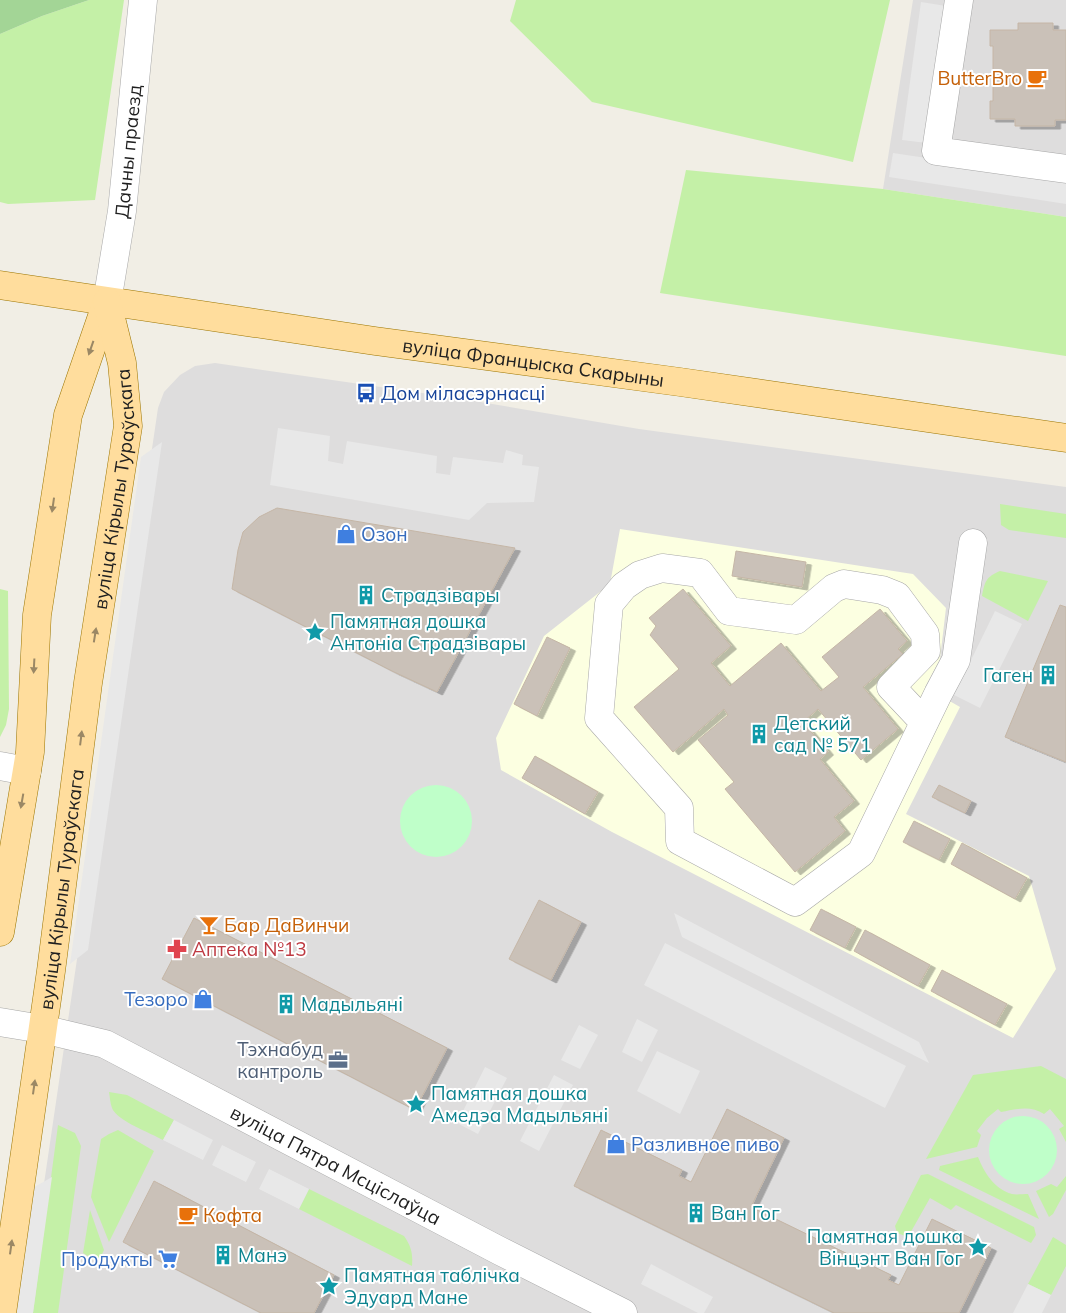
<svg xmlns="http://www.w3.org/2000/svg" width="1066" height="1313" font-family="Mulish,sans-serif">
<style>
.residential{fill:#dedddd}
.education{fill:#fcffe1}
.grass{fill:#c4f0a7}
.forest{fill:#a3d596}
.park{fill:#bfffc9}
.parking{fill:#e8e8e8}
.building{fill:#cac1b8;stroke:#c5b6a6;filter:url(#shadow)}
.lines{fill:none;stroke-linecap:round;stroke-linejoin:round}
.minor-casing{stroke:#a7a7a7;stroke-width:29}
.major-casing{stroke:#9c7500;stroke-width:29}
.minor{stroke:#fff;stroke-width:28}
.major{stroke:#ffdd9d;stroke-width:28}
.oneway{fill:#9b8865}
.labels{text-anchor:middle;dominant-baseline:central;stroke-width:4;stroke-linejoin:round;paint-order:stroke}
.food-label{font-size:19px;fill:#c56008;stroke:#fff;text-anchor:start}
.street-label{font-size:19px;fill:#202020;stroke:#fff}
.transit-label{font-size:19px;fill:#164399;stroke:#fff;text-anchor:start}
.shop-label{font-size:19px;fill:#366cbe;stroke:#fff;text-anchor:start}
.culture-label{font-size:19px;fill:#0d838f;stroke:#fff;text-anchor:start}
.health-label{font-size:19px;fill:#be3a42;stroke:#fff;text-anchor:start}
.service-label{font-size:19px;fill:#4e5e75;stroke:#fff;text-anchor:end}
</style>
<defs>
<filter id="shadow"><feDropShadow dx="5.5" dy="3" stdDeviation="0" flood-color="#0004"/></filter>
</defs>
<rect width="100%" height="100%" fill="#f1eee5"/>
<!-- residential -->
<path class="residential" d="M913,0H1066V217L883,189Z
M215,363L457,398L639,429L1066,487V1313H25L158,408L164,392L180,375L195,366Z"/>
<!-- education -->
<path class="education" d="M620,529L913,574L946,608L940,659L925,687L960,707L906,814L1029,876L1056,969L1013,1038L612,832L501,770L496,738L544,636L610,584Z"/>
<!-- grass -->
<path class="grass" d="M89,0H124L95,200L8,204L0,202V34L42,16Z
M516,0H890L853,162L592,102L510,21Z
M686,170L883,189L1066,217V356L660,293Z
M1000,504L1066,514V538L1009,530L1001,525Z
M1000,571L1048,581L1028,621L982,596C985,581 986,577 1000,571Z
M0,589L8,591L9,709L6,725L0,737Z
M1041,1066L1066,1079V1142L1059,1129L1064,1126L1050,1109L1044,1114C1031,1105 1016,1109 1001,1112L998,1109L987,1118L977,1131L981,1135L977,1147L926,1159L973,1075Z
M109,1092L127,1095L174,1120L163,1140C151,1133 117,1121 112,1108C110,1103 110,1097 109,1092Z
M58,1125L75,1133L81,1146L58,1313H33Z
M118,1130L154,1151L109,1242L91,1197L101,1139L109,1134Z
M978,1157C984,1172 994,1189 1012,1194C1016,1195 1023,1194 1028,1194L1039,1219L939,1170L940,1166Z
M928,1174L1034,1227L1036,1235L1031,1243L956,1205L951,1210L930,1198L908,1237L897,1233L895,1226L921,1175Z
M1066,1176V1190L1053,1214L1049,1217L1036,1191L1051,1184L1057,1187Z
M309,1189L404,1236C411,1246 413,1253 412,1266L299,1209Z
M90,1210L104,1250L100,1258H91L83,1253Z
M1053,1237L1066,1245V1266L1051,1295L1028,1284Z"/>
<!-- forest -->
<path class="forest" d="M0,0H89L42,16L0,34Z"/>
<!-- park -->
<path class="park" d="M400 821a36 36 0 1 1 72 0a36 36 0 1 1-72 0Z
M989 1150a34 34 0 1 1 68 0a34 34 0 1 1-68 0Z"/>
<!-- parking -->
<path class="parking" d="M921,2L946,6L927,143L902,140Z
M893,153L1066,179V204L889,177Z
M278,428L330,436L328,461L343,464L347,441L437,456L436,473L450,475L453,457L503,463L506,450L523,455L522,465L539,467L534,502L487,503L469,520L270,485Z
M162,442L88,950L70,964L141,457Z
M995,611L1022,624L980,708L954,695Z
M674,913L919,1042L929,1063L682,937Z
M665,943L906,1066L885,1108L644,985Z
M637,1019L658,1030L642,1062L622,1052Z
M579,1025L598,1035L580,1069L561,1060Z
M657,1051L700,1071L680,1114L637,1091Z
M485,1067L507,1078L478,1134L457,1123Z
M554,1075L573,1085L539,1151L520,1141Z
M174,1120L213,1140L203,1160L163,1140Z
M222,1145L256,1162L246,1182L212,1165Z
M269,1169L309,1189L299,1209L259,1189Z
M52,1177L33,1313H14L31,1189Z
M651,1264L713,1297L704,1313H698L641,1284Z
M1028,1284L1051,1295L1042,1313H1013Z"/>
<!-- building -->
<path class="building" d="M1018,23H1053V30H1066V120H1055V126H1015V119H990V101H993V46H990V30H1018Z
M277,508L515,548L437,692L392,671L232,589L238,550L243,532L259,517Z
M736,551L806,562L802,587L732,576Z
M683,589L731,646L711,663L730,686L781,643L821,691L839,677L822,657L880,609L907,641L898,649L903,654L863,687L898,729L861,760L818,709L803,722L828,752L820,759L854,801L834,817L845,831L795,872L725,789L734,782L698,740L728,715L724,709L673,752L634,707L679,669L650,635L656,626L649,618Z
M1060,605L1066,607V762L1005,737Z
M547,637L570,648L537,716L514,704Z
M535,756L598,792L585,814L522,778Z
M939,785L971,801L965,813L932,797Z
M914,821L950,839L939,860L903,842Z
M962,843L1027,878L1015,899L951,864Z
M539,900L581,922L551,980L509,959Z
M821,909L856,927L845,948L810,930Z
M194,918L447,1048L415,1110L162,979Z
M865,930L930,965L918,986L854,951Z
M942,970L1007,1004L995,1025L931,991Z
M727,1109L784,1138L751,1207L891,1275L888,1280L899,1285L932,1219L991,1248L959,1313H834L574,1186L601,1130L682,1170L679,1176L691,1182Z
M154,1181L334,1275L314,1313H261L123,1242Z"/>
<g class="lines">
<defs>
<g id="minor">
<path d="M959,0L936,151L1066,169"/>
<path id="s1" d="M107,302L122,211L143,0"/>
<path d="M924,722L891,687L926,651L925,634L897,596L882,590L844,584L834,588L796,620L729,611L700,573L662,568L640,575L624,586L609,604L599,718L679,808L680,841L795,902L861,853L938,694L956,660L973,543"/>
<path d="M0,766L27,771"/>
<path id="s2" d="M0,1022L42,1029L105,1044L500,1251L623,1313"/>
</g>
<g id="major">
<path id="s3" d="M0,285L375,341L680,382L1066,438"/>
<path d="M0,932L30,752L37,615L68,415L107,302"/>
<path id="s4" d="M2,1313L51,971L88,683L128,426L122,363L107,302"/>
</g>
</defs>
<!-- minor casing -->
<use href="#minor" class="minor-casing"/>
<!-- major casing -->
<use href="#major" class="major-casing"/>
<!-- minor -->
<use href="#minor" class="minor"/>
<!-- major -->
<use href="#major" class="major"/>
</g>
<!-- one-way arrows -->
<defs><path id="oneway-solid" d="M-6-.8H1V-3.2L6.5 0L1 3.2V.8H-6Z" transform="scale(1.25)"/></defs>
<g class="oneway">
<use href="#oneway-solid" transform="translate(91 348) rotate(109)"/>
<use href="#oneway-solid" transform="translate(53 505) rotate(98)"/>
<use href="#oneway-solid" transform="translate(95 635) rotate(-81)"/>
<use href="#oneway-solid" transform="translate(34 666) rotate(93)"/>
<use href="#oneway-solid" transform="translate(81 738) rotate(-83)"/>
<use href="#oneway-solid" transform="translate(22 801) rotate(100)"/>
<use href="#oneway-solid" transform="translate(34 1087) rotate(-82)"/>
<use href="#oneway-solid" transform="translate(11 1247) rotate(-82)"/>
</g>
<!-- icons -->
<defs>
<symbol id="cafe-bare" viewBox="-9 -9 18 18"><path d="M-5.5-4.5H6V0H3Q3 3.5 0 3.5H-2.5Q-5.5 3.5-5.5 0ZM3-3.2v2h1.7v-2ZM-6 4.5H4V6H-6Z" fill="#e8710a" stroke="#fff" stroke-width="2.5" paint-order="stroke"/></symbol>
<symbol id="bus-bare" viewBox="-9 -9 18 18"><path d="M-5-6H5V4H4V6H2V4H-2V6H-4V4H-5ZM-3.5-4V0h7V-4ZM-3.5 1.2v1.5H-2V1.2ZM2 1.2v1.5H3.5V1.2Z" fill="#1a4fb4" stroke="#fff" stroke-width="2.5" paint-order="stroke"/></symbol>
<symbol id="shop-bare" viewBox="-9 -9 18 18"><path d="M-5-2.5h2.3a2.7 3.5 0 0 1 5.4 0H5L5.5 6h-11ZM-1.5-2.5h3a1.5 2.3 0 0 0-3 0Z" fill="#3f7fe0" stroke="#fff" stroke-width="2.5" paint-order="stroke"/></symbol>
<symbol id="building-bare" viewBox="-9 -9 18 18"><path d="M-4-6H4V6H1V3H-1V6H-4ZM-2.5-4.3h1.7v1.8h-1.7ZM.8-4.3h1.7v1.8H.8ZM-2.5-1h1.7V.8h-1.7ZM.8-1h1.7V.8H.8Z" fill="#0f9aa8" stroke="#fff" stroke-width="2.5" paint-order="stroke"/></symbol>
<symbol id="sight-bare" viewBox="-9 -9 18 18"><path d="M0-6L1.8-2.2L6-1.7L2.9 1.2L3.7 5.4L0 3.3L-3.7 5.4L-2.9 1.2L-6-1.7L-1.8-2.2Z" fill="#0f9aa8" stroke="#fff" stroke-width="2.5" paint-order="stroke"/></symbol>
<symbol id="bar-bare" viewBox="-9 -9 18 18"><path d="M-6-5H6L.8 .8V4.5H3.5V6h-7V4.5H-.8V.8Z" fill="#e8710a" stroke="#fff" stroke-width="2.5" paint-order="stroke"/></symbol>
<symbol id="pharmacy-bare" viewBox="-9 -9 18 18"><path d="M-2-6h4v4h4v4h-4v4h-4v-4h-4v-4h4Z" fill="#e0444e" stroke="#fff" stroke-width="2.5" paint-order="stroke"/></symbol>
<symbol id="office-bare" viewBox="-9 -9 18 18"><path d="M-6-3h4V-5.5h4V-3h4V5H-6ZM-1-4.5V-3h2v-1.5ZM-6 0V1H6V0Z" fill="#5c6f8a" stroke="#fff" stroke-width="2.5" paint-order="stroke"/></symbol>
<symbol id="supermarket-bare" viewBox="-9 -9 18 18"><path d="M-6-5.5h2.5l.6 2H6L4.5 2H-2.5L-4.4-4H-6ZM-1.5 3.2a1.3 1.3 0 1 0 .1 0ZM3 3.2a1.3 1.3 0 1 0 .1 0Z" fill="#3f7fe0" stroke="#fff" stroke-width="2.5" paint-order="stroke"/></symbol>
</defs>
<g fill-rule="evenodd">
<use href="#cafe-bare" x="1023" y="64" width="28" height="28"/>
<use href="#bus-bare" x="352" y="379" width="28" height="28"/>
<use href="#shop-bare" x="332" y="520" width="28" height="28"/>
<use href="#building-bare" x="352" y="581" width="28" height="28"/>
<use href="#sight-bare" x="301" y="618" width="28" height="28"/>
<use href="#building-bare" x="1034" y="661" width="28" height="28"/>
<use href="#building-bare" x="745" y="720" width="28" height="28"/>
<use href="#bar-bare" x="195" y="911" width="28" height="28"/>
<use href="#pharmacy-bare" x="163" y="935" width="28" height="28"/>
<use href="#shop-bare" x="189" y="985" width="28" height="28"/>
<use href="#building-bare" x="272" y="990" width="28" height="28"/>
<use href="#office-bare" x="324" y="1046" width="28" height="28"/>
<use href="#sight-bare" x="402" y="1090" width="28" height="28"/>
<use href="#shop-bare" x="602" y="1130" width="28" height="28"/>
<use href="#building-bare" x="682" y="1199" width="28" height="28"/>
<use href="#cafe-bare" x="174" y="1201" width="28" height="28"/>
<use href="#sight-bare" x="964" y="1233" width="28" height="28"/>
<use href="#building-bare" x="209" y="1241" width="28" height="28"/>
<use href="#supermarket-bare" x="154" y="1245" width="28" height="28"/>
<use href="#sight-bare" x="315" y="1272" width="28" height="28"/>
</g>
<g class="labels">
<!-- food labels -->
<g class="food-label">
<text x="1022" y="78" text-anchor="end">ButterBro</text>
<text x="224" y="925">Бар ДаВинчи</text>
<text x="203" y="1215">Кофта</text>
</g>
<!-- street labels -->
<g class="street-label">
<text stroke="none"><textPath href="#s1" startOffset="152">Дачны праезд</textPath></text>
<text stroke="none"><textPath href="#s3" startOffset="539">вуліца Францыска Скарыны</textPath></text>
<text stroke="none"><textPath href="#s4" startOffset="832">вуліца Кірылы Тураўскага</textPath></text>
<text stroke="none"><textPath href="#s4" startOffset="428">вуліца Кірылы Тураўскага</textPath></text>
<text stroke="none"><textPath href="#s2" startOffset="368">вуліца Пятра Мсціслаўца</textPath></text>
</g>
<!-- transit labels -->
<g class="transit-label">
<text x="381" y="393">Дом міласэрнасці</text>
</g>
<!-- shop labels -->
<g class="shop-label">
<text x="361" y="534">Озон</text>
<text x="188" y="999" text-anchor="end">Тезоро</text>
<text x="631" y="1144">Разливное пиво</text>
<text x="153" y="1259" text-anchor="end">Продукты</text>
</g>
<!-- culture labels -->
<g class="culture-label">
<text x="381" y="595">Страдзівары</text>
<text x="330" y="621">Памятная дошка<tspan x="330" dy="22">Антоніа Страдзівары</tspan></text>
<text x="1033" y="675" text-anchor="end">Гаген</text>
<text x="774" y="723">Детский<tspan x="774" dy="22">сад № 571</tspan></text>
<text x="301" y="1004">Мадыльяні</text>
<text x="431" y="1093">Памятная дошка<tspan x="431" dy="22">Амедэа Мадыльяні</tspan></text>
<text x="711" y="1213">Ван Гог</text>
<text x="963" y="1236" text-anchor="end">Памятная дошка<tspan x="963" dy="22">Вінцэнт Ван Гог</tspan></text>
<text x="238" y="1255">Манэ</text>
<text x="344" y="1275">Памятная таблічка<tspan x="344" dy="22">Эдуард Мане</tspan></text>
</g>
<!-- health labels -->
<g class="health-label">
<text x="192" y="949">Аптека №13</text>
</g>
<!-- service labels -->
<g class="service-label">
<text x="323" y="1049">Тэхнабуд<tspan x="323" dy="22">кантроль</tspan></text>
</g>
</g>
</svg>
